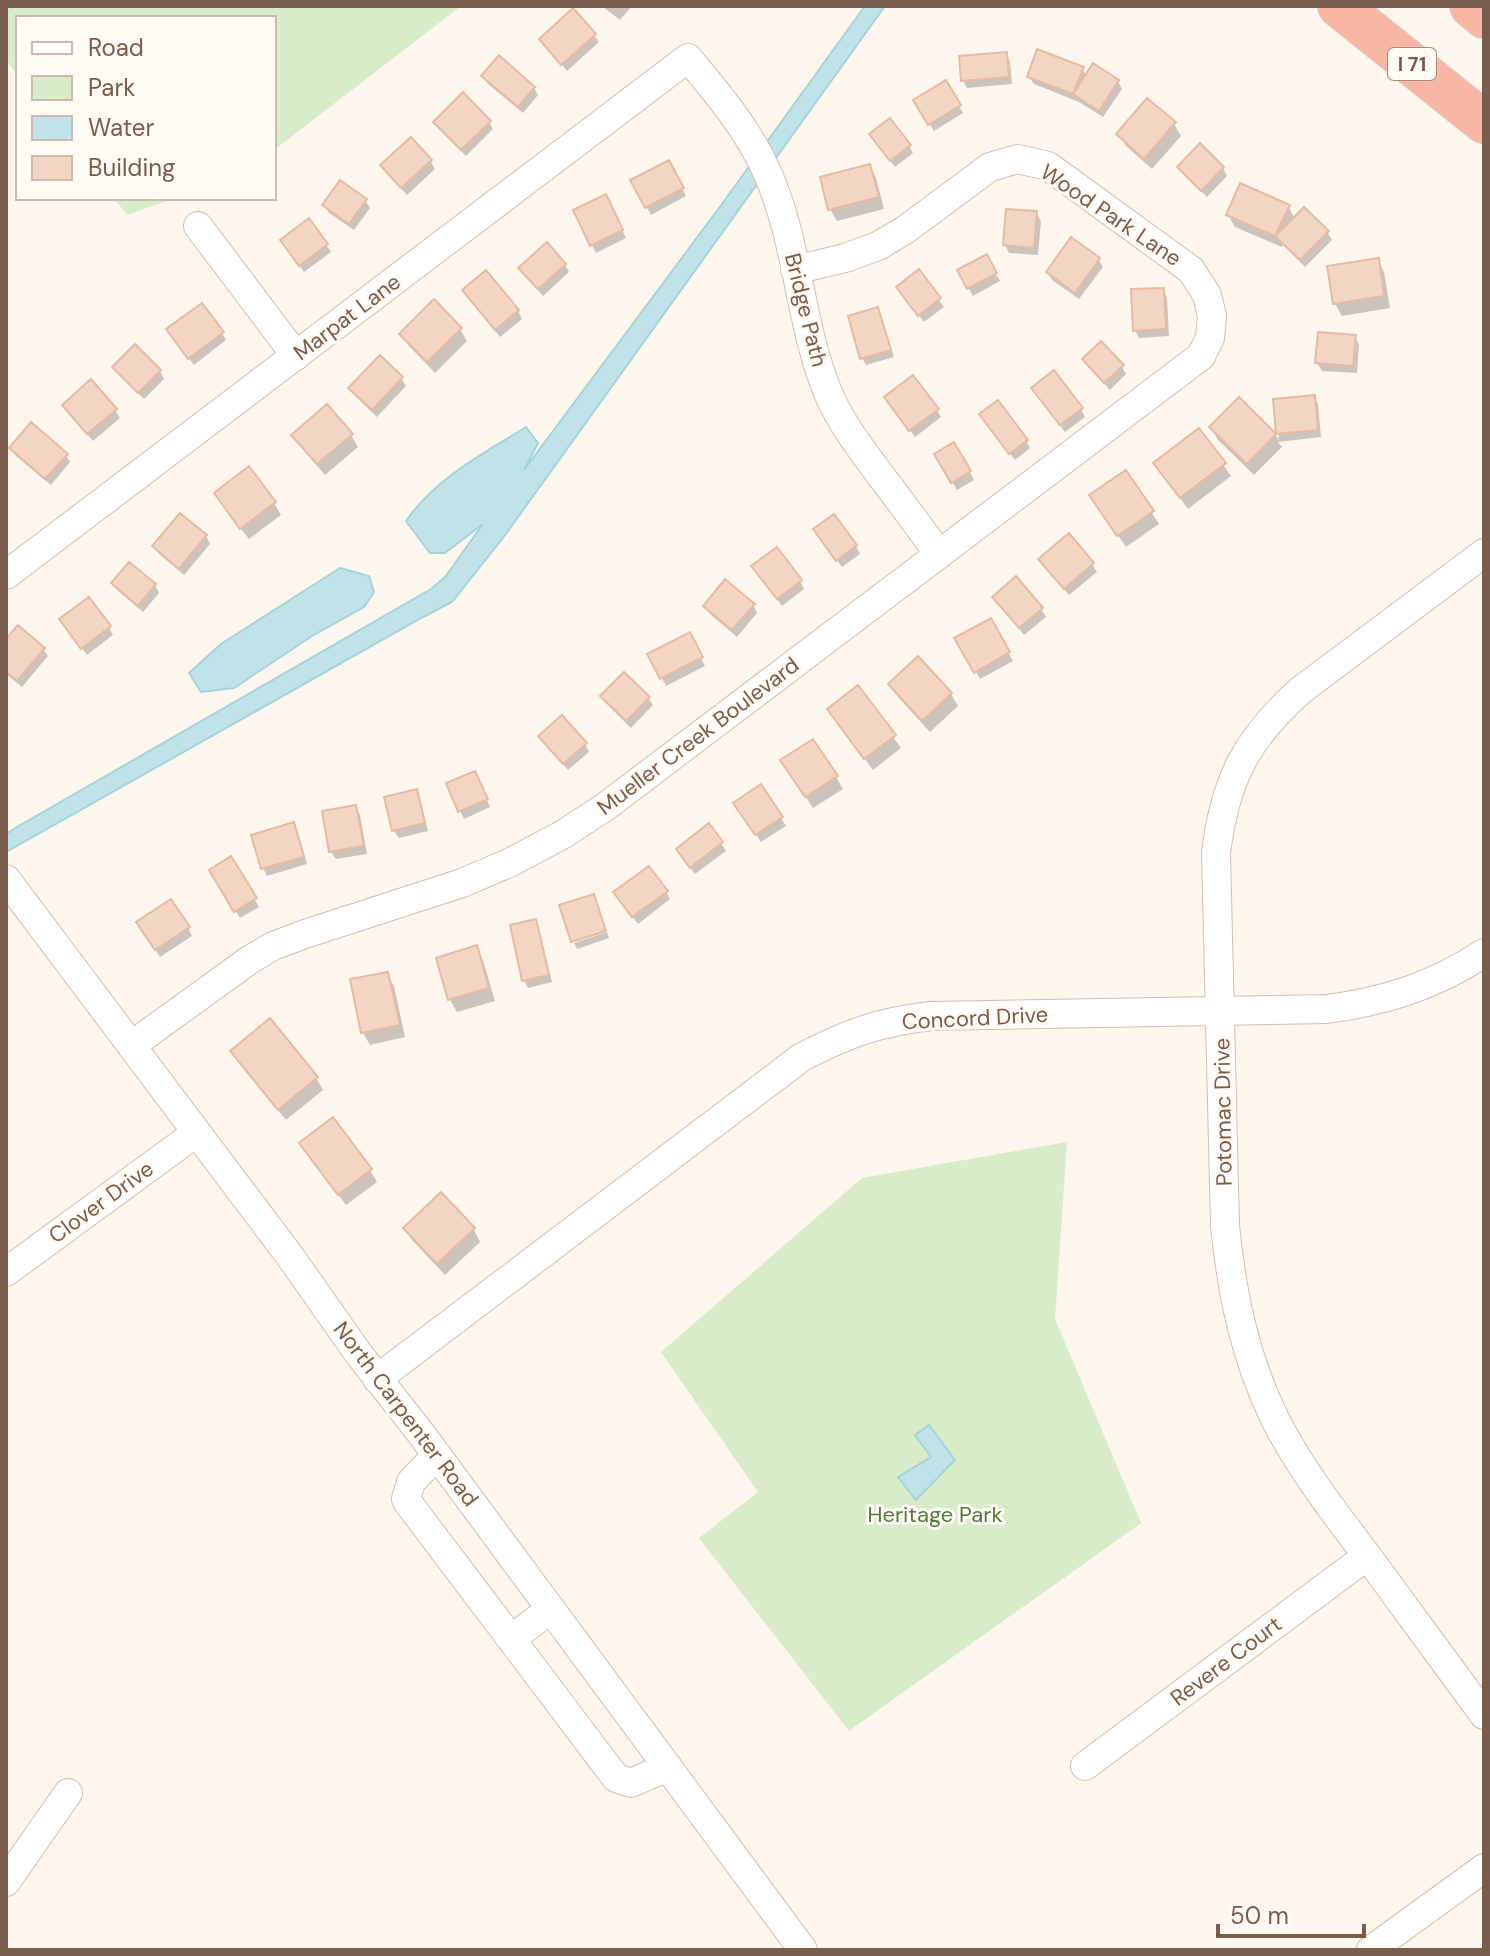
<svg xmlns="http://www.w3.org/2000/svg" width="1490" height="1956" font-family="'DM Sans',sans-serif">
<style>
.green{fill:#d8ecc9}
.water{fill:#bfe3e8;stroke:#a5d3da;stroke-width:2}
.shadow{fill:#0003}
.building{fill:#f3d5c3;stroke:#e6bba3;stroke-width:2}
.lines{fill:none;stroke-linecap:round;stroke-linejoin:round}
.minor-casing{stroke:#d1beb0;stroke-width:30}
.highway-casing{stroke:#dad1cd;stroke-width:44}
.minor{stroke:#fff;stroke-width:28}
.highway{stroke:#f7b7a3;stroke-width:42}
.labels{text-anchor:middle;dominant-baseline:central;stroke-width:6;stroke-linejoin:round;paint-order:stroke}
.shield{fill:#fffaf3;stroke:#a28b7f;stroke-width:2}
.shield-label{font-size:20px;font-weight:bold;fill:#7a5c4d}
.street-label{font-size:22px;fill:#7a5c4d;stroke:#fffaf3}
.park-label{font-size:22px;fill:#537a41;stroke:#fffaf3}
</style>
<rect width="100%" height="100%" fill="#fdf6ec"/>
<!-- green -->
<path class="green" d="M6,6H461L274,150V18H18V75L6,60Z
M114,198H175L127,215Z
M1067,1142L1055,1319L1141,1523L849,1731L699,1538L758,1492L661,1352L862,1178Z"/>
<!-- water -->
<path class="water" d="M865,6H885L503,538L452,602L423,617L6,852V834L17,827L431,589L445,577L483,524L445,553H430L406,521C436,478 482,454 526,427L538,443L524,470L722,204Z
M340,568L369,576L374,592L364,607L312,636L234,688L201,692L189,673L221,644Z
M929,1425L955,1460L916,1500L898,1477L931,1457L915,1435Z"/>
<!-- shadow -->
<path class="shadow" d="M602,6H632L620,20Z
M594,35L599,42L567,71L541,39Z
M1006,54L1010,62L1012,84L967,88L963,80Z
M1082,69L1087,77L1118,81L1122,89L1103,117L1079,102L1034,84L1029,77Z
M483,76L534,88L538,95L523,113L488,84Z
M945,83L963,113L934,131L916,101Z
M436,122H489L493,129L466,156L440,129Z
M1174,124L1181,136L1152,169L1126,146L1119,134Z
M411,140L431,162L435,169L407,195L387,173Z
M876,142L909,146L913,153L895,167Z
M1200,146L1223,168L1227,176L1207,197L1184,174L1179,167Z
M668,162L686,196L651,215L633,181Z
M870,166L876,178L884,209L837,221L830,209Z
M365,200L370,208L354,230L329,213L324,205Z
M610,204L626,238L596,253L575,211Z
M1288,206L1295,219L1327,232L1332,240L1305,267L1283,245L1282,247L1235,227L1228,215Z
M1036,213L1041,221L1038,255L1009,253L1005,245Z
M326,245L331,252L304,272L287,249Z
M986,257L1000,281L973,296L959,271Z
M1098,259L1103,267L1079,299L1052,280L1048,272Z
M1378,260L1384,272L1390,308L1342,316L1335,304Z
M565,265L569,272L543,296L525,276L521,268Z
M919,272L944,307L924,322L903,295Z
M1163,290L1167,298L1169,336L1139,338L1135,330Z
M464,291L518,311L522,319L500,337Z
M877,309L881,316L894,357L866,365L862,358Z
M460,329L467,341L435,373L409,346L402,334Z
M222,333L226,340L194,365L173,337Z
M1355,337L1359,345L1357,373L1322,371L1317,363Z
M1085,360L1122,367L1126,374L1110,390L1089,367Z
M114,367L160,371L164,379L144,399L119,375Z
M401,378L406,386L377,417L355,396L351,389Z
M1038,396L1081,409L1085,417L1065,432Z
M1314,397L1318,404L1321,437L1278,442L1282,447L1254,475L1218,440L1211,428L1239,400L1279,439L1275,400Z
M891,405L937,410L941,417L915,437Z
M115,410L120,418L93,441L69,413Z
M986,422L1026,441L1030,448L1015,460Z
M1199,431L1231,476L1188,509L1163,475Z
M294,435H351L358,447L325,475L301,447Z
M954,445L974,480L957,490L936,455Z
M11,448L66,455L70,462L51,485L16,456Z
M1126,473L1159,524L1126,547L1099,507Z
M274,503L281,515L249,539L223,506Z
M206,536L210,544L184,575L159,554L154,546Z
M820,537L856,546L860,554L842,567Z
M1041,560L1092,564L1097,572L1069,595Z
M758,574L800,581L804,589L782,606Z
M113,584L155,585L159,593L143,612L118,591Z
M999,604L1041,609L1046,617L1024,635Z
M753,605L757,613L737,637L710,614L705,606Z
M990,621L1013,661L980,679L957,639Z
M66,627L109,628L113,635L87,655Z
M689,635L705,666L666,686L650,655Z
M6,643L43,649L48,656L22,687L6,674Z
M891,685L951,694L958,706L930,732L898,697Z
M858,688L901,748L873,770L829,709Z
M603,696L648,698L653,705L631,728L607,704Z
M541,737L585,744L589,752L568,770L545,744Z
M790,773L836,777L843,789L813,808Z
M479,781L490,807L464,819L460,811Z
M761,787L786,826L761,842L740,811Z
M416,791L420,798L428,831L399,838L394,831L386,799Z
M355,807L360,815L367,854L336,859L331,852L324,812Z
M293,824L298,832L307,864L267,876L263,868Z
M709,826L726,851L695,874L682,857Z
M231,859L259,907L240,918L211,871Z
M666,892L670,899L638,924L620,900Z
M535,921L539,929L552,982L528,988L524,980Z
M188,928L192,936L160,957L143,930Z
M607,932L609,938L577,949L574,943Z
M476,948L483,960L495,1001L457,1012L450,1000L438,959Z
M387,974L394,986L405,1037L370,1045L363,1033Z
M232,1051L316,1078L323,1090L286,1120L239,1063Z
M308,1155L370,1170L377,1182L346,1205Z
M441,1195L474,1230L480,1242L445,1275L412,1240L405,1228Z"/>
<!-- building -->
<path class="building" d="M573,8L596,34L561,65L539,39Z
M1037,49L1084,67L1073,94L1027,77Z
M1007,52L1009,77L961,81L959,56Z
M499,55L535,87L518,107L481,76Z
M1093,63L1119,80L1099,111L1073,94Z
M946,80L961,105L928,125L913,100Z
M463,92L491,121L461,150L433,122Z
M1147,98L1176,122L1144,159L1116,134Z
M890,118L911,145L890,161L869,134Z
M411,137L432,160L401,188L380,165Z
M1200,143L1224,167L1201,191L1177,167Z
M669,160L684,188L645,208L630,180Z
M870,164L879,197L828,210L820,177Z
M340,180L367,199L349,224L322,205Z
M1240,183L1290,205L1275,236L1226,215Z
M606,194L623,230L590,246L573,210Z
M1304,207L1329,231L1300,260L1275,236Z
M1006,209L1037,211L1034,248L1003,245Z
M309,218L328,244L299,266L280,240Z
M1071,237L1100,258L1075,293L1046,272Z
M547,242L566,264L538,289L518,268Z
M987,254L997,273L967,289L957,270Z
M1379,258L1384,296L1333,304L1327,266Z
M919,269L941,298L918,316L896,287Z
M486,270L519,310L495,330L462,290Z
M1164,288L1166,329L1133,331L1131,289Z
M434,299L462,328L427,362L399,334Z
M202,303L224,332L188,359L166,329Z
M878,307L891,350L860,359L848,316Z
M1318,332L1356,335L1353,366L1315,363Z
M1101,341L1124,365L1104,383L1082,359Z
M135,344L161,370L138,393L112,367Z
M380,355L403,377L372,410L348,388Z
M1054,370L1083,408L1060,425L1031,388Z
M913,375L939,409L909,431L884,397Z
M91,379L117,409L87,434L62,405Z
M1315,395L1318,430L1276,434L1273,399Z
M1239,397L1276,434L1247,464L1209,427Z
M998,400L1028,440L1009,454L979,414Z
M327,404L353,434L317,464L291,435Z
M31,422L68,454L45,479L9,448Z
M1199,428L1226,463L1180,498L1153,463Z
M954,442L971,471L951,483L934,454Z
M249,466L276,502L240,529L214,493Z
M1126,470L1154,511L1117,536L1089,495Z
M180,513L207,535L179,569L152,546Z
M834,514L857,545L836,561L813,529Z
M1069,533L1094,563L1064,589L1038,559Z
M777,547L802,580L777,599L751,566Z
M129,562L156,584L138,606L111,583Z
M1016,576L1043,608L1019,628L992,597Z
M725,579L755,604L732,630L703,606Z
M89,597L111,626L81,649L59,619Z
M991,618L1010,652L974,673L954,638Z
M18,625L45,648L17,681L6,672V639Z
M690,632L703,657L660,679L647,654Z
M918,656L952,693L922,721L888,684Z
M624,672L650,697L626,721L600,696Z
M858,685L896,735L864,759L827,709Z
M562,715L587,743L563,764L538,736Z
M813,739L838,776L805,797L780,760Z
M475,771L488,799L458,812L446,783Z
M761,784L783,817L755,835L733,803Z
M417,789L425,823L392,831L384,797Z
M356,805L364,846L329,852L322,811Z
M294,822L304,857L261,869L251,835Z
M709,823L723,842L690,868L676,849Z
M231,856L257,898L234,912L209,870Z
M649,866L668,891L632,917L613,892Z
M594,894L606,931L571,942L559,905Z
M171,899L190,927L155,950L136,922Z
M536,919L549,975L522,981L510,925Z
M477,945L489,988L448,1000L436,958Z
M388,972L400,1025L361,1033L350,979Z
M270,1018L318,1077L278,1110L230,1051Z
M333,1117L372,1169L338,1195L299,1143Z
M441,1192L475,1228L437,1264L403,1228Z"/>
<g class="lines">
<defs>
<path id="minor" d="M198,226L296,356
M1484,553L1301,690C1246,739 1225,780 1216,853L1225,1226C1232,1294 1245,1359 1276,1421C1301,1470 1335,1513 1368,1557C1407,1610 1445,1662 1484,1715
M6,575L688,58C718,94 748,129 767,172C799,243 799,324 829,395C842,425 862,450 881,476C901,502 920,528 939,554
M6,879L292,1259L358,1353L422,1435L803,1950
M132,1045L248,961L273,946L305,934L462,883L509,863L562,835L605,807L1201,356L1210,338L1212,316L1207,295L1191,270L1048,166L1018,159L990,167L905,230L878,246L845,258L795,270
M6,1272L196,1133
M377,1379L802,1057C849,1033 879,1022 931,1016L1327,1009C1386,1001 1434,986 1484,953
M437,1455L411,1482L406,1499L409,1504L616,1778L631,1783L668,1767
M511,1639L551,1609
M1085,1766L1367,1556
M6,1882L68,1793
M1371,1950L1484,1868"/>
<path id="highway" d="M1339,6L1484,122
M1471,6L1484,17"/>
</defs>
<!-- minor casing -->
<use href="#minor" class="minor-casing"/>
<!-- highway casing -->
<use href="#highway" class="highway-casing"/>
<!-- minor -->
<use href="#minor" class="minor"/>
<!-- highway -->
<use href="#highway" class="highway"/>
</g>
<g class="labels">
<!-- shield labels -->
<rect class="shield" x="1388" y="48" width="48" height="32" rx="6"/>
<g class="shield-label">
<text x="1412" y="64">I 71</text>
</g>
<!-- street labels -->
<g class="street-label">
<text transform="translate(1111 215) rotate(34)">Wood Park Lane</text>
<text transform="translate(806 310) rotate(76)">Bridge Path</text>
<text transform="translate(347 317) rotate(-37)">Marpat Lane</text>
<text transform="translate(698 736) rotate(-37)">Mueller Creek Boulevard</text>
<text transform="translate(975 1018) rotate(-3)">Concord Drive</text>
<text transform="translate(1223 1112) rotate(-91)">Potomac Drive</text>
<text transform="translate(101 1202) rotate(-36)">Clover Drive</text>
<text transform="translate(406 1414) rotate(53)">North Carpenter Road</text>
<text transform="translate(1226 1661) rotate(-37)">Revere Court</text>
</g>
<!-- park labels -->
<g class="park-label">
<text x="935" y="1514">Heritage Park</text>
</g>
</g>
<!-- border -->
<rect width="1490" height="1956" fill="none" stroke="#7a5c4d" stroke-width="16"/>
<!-- legend -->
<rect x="16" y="16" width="260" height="184" fill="#fffaf3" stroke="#cabbb1" stroke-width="2"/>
<rect x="32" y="42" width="40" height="12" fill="#ffffff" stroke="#cabbb1" stroke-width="2"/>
<text x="88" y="56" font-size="24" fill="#7a5c4d">Road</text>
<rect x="32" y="76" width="40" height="24" fill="#d8ecc9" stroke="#cabbb1" stroke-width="2"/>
<text x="88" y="96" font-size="24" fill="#7a5c4d">Park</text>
<rect x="32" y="116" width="40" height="24" fill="#bfe3e8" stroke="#cabbb1" stroke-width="2"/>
<text x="88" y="136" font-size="24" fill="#7a5c4d">Water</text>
<rect x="32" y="156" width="40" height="24" fill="#f3d5c3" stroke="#cabbb1" stroke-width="2"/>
<text x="88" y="176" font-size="24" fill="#7a5c4d">Building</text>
<!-- scale -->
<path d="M1218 1924v12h146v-12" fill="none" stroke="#7a5c4d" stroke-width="4"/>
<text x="1230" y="1924" font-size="24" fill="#7a5c4d" stroke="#fffaf3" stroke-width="6" paint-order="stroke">50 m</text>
</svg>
